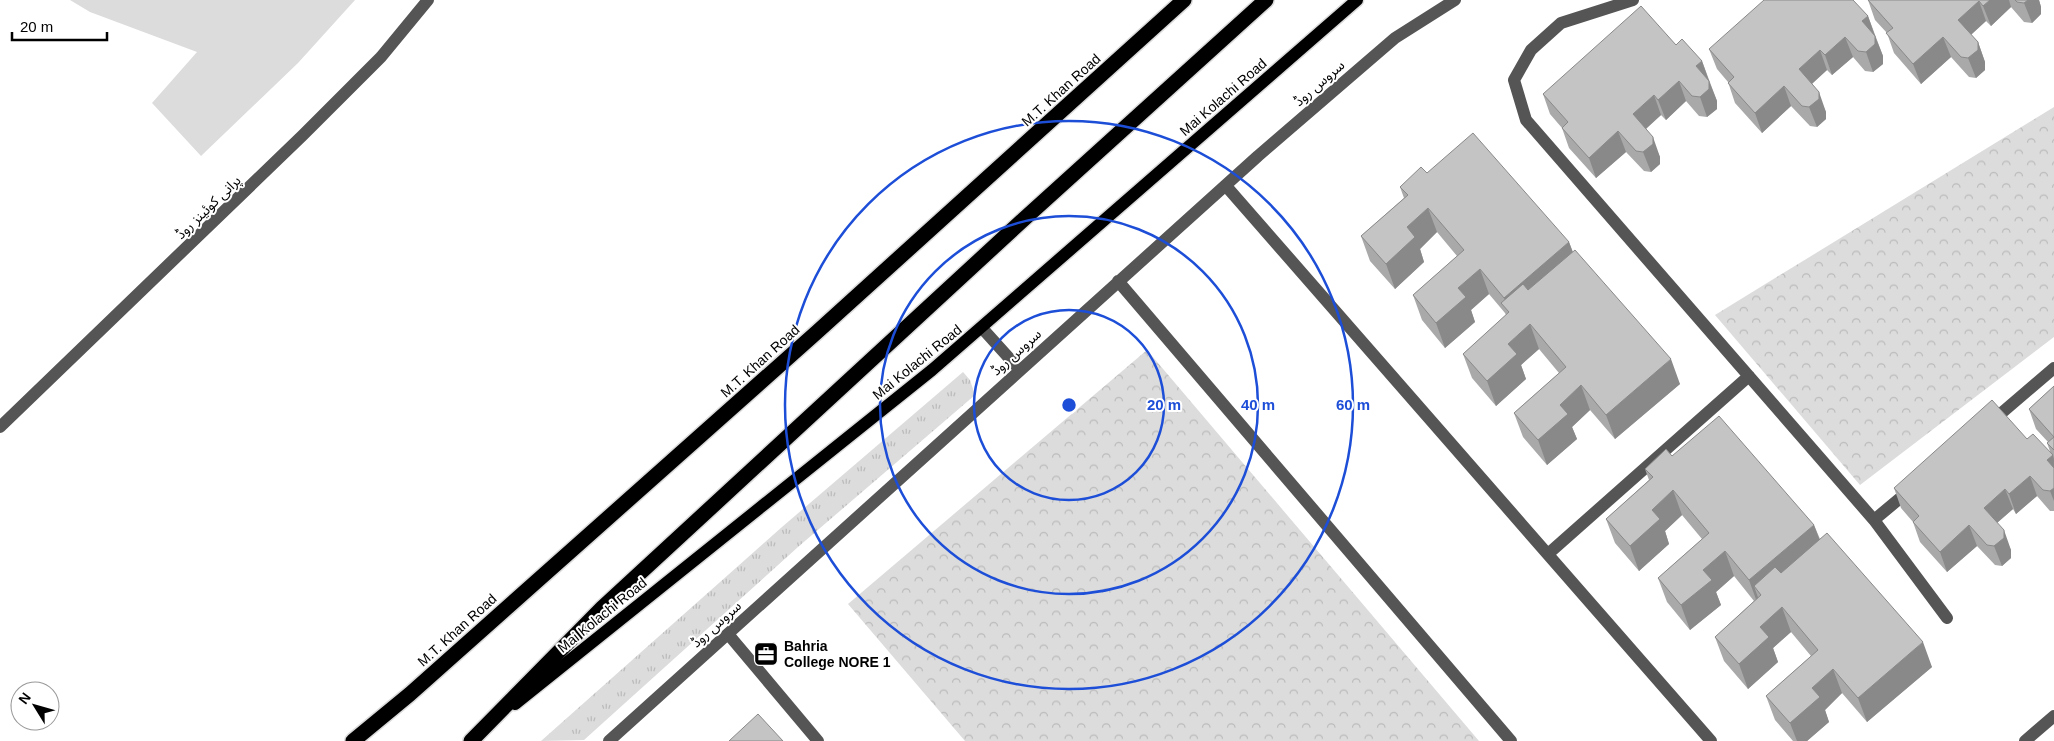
<svg xmlns="http://www.w3.org/2000/svg" width="2054" height="741" font-family="Helvetica,'Noto Sans Arabic',sans-serif">
<style>
.grass{fill:url(#grass-tufts)}
.park{fill:url(#park-crowns)}
.garden{fill:#dcdcdc}
.lines{fill:none;stroke-linecap:round;stroke-linejoin:round}
.major-casing{stroke:#dbdbdb;stroke-width:15}
.highway-casing{stroke:#dbdbdb;stroke-width:18}
.minor{stroke:#555;stroke-width:12}
.major{stroke:#000;stroke-width:12}
.highway{stroke:#000;stroke-width:15}
.wall{fill:#a9a9a9}
.shaded-wall{fill:#898989}
.building{fill:#c4c4c4;stroke:#898989}
.ring{fill:none;stroke:#1d4ed8;stroke-width:2.5}
.labels{text-anchor:middle;dominant-baseline:central;stroke-width:4;stroke-linejoin:round;paint-order:stroke}
.street-label{font-size:14px;fill:#000;stroke:#fff}
.poi-label{font-size:14px;font-weight:bold;fill:#000;stroke:#fff;text-anchor:start}
.centre{fill:#1d4ed8;stroke:#fff;stroke-width:2.5}
.ring-label{font-size:15px;text-anchor:middle;font-weight:bold;fill:#1d4ed8;stroke:#fff;stroke-width:4;stroke-linejoin:round;paint-order:stroke}
</style>
<defs>
<pattern id="grass-tufts" width="24" height="20" patternUnits="userSpaceOnUse" patternTransform="scale(1.25)"><rect width="24" height="20" fill="#dcdcdc"/><path d="M3 7l-1-3M5 7V3M7 7l1-3M15 17l-1-3M17 17v-4M19 17l1-3" fill="none" stroke="#bbb"/></pattern>
<pattern id="park-crowns" width="20" height="18" patternUnits="userSpaceOnUse" patternTransform="scale(1.25)"><rect width="20" height="18" fill="#dcdcdc"/><path d="M2 6a3 3 0 1 1 6 0M12 15a3 3 0 1 1 6 0" fill="none" stroke="#bbb"/></pattern>
</defs>
<rect width="100%" height="100%" fill="#fff"/>
<!-- grass -->
<path class="grass" d="M963,372L970,380L975,395L798,547L584,740L541,741L782,527Z"/>
<!-- park -->
<path class="park" d="M2054,107V337L1860,485L1715,315Z
M1147,350L1479,741H965L848,604Z"/>
<!-- garden -->
<path class="garden" d="M70,0H355L298,63L201,156L152,103L197,52L90,12Z"/>
<g class="lines">
<defs>
<path id="major" d="M515,704L932,370L1357,0"/>
<path id="highway" d="M353,741L410,694L817,332L1184,0
M471,741L602,608L1024,219L1266,0"/>
</defs>
<!-- major casing -->
<use href="#major" class="major-casing"/>
<!-- highway casing -->
<use href="#highway" class="highway-casing"/>
<!-- minor -->
<path class="minor" d="M1633,0L1561,23L1531,50L1514,80L1526,120L1874,520L1947,618
M1226,186L1711,741
M1118,281L1511,741
M982,328L1019,369
M1991,422L2054,368
M0,427L303,135L381,57L428,0
M1874,520L1911,489
M1548,554L1749,376
M728,634L818,741
M609,741L1258,156L1395,38L1455,0
M2025,741L2054,716"/>
<!-- major -->
<use href="#major" class="major"/>
<!-- highway -->
<use href="#highway" class="highway"/>
</g>
<!-- wall -->
<path class="wall" d="M1868,0H2039L2041,7V14L2032,23L2024,22L2011,7L1991,26L1986,21L1971,35L1978,42L1985,62V70L1976,78L1969,77L1951,57L1921,84L1894,53L1887,33L1875,20Z
M1868,16L1883,56V64L1873,72L1865,71L1853,57L1832,75L1827,70L1812,84L1826,112V119L1817,127L1810,126L1791,106L1762,133L1735,103L1728,82L1717,69L1709,49Z
M1676,45L1702,61L1717,101V109L1707,117L1699,116L1686,101L1666,120L1661,115L1646,129L1660,157V164L1651,172L1644,171L1626,152L1596,178L1569,148L1562,128L1550,114L1543,94Z
M1427,173L1569,242L1573,252L1680,384L1615,439L1590,410L1572,427L1577,439L1547,465L1523,437L1514,413L1559,373L1539,349L1521,365L1526,379L1496,406L1472,378L1463,354L1506,315L1505,313L1489,294L1471,310L1475,322L1445,348L1422,320L1413,295L1457,256L1437,232L1420,249L1424,262L1395,289L1370,261L1361,236L1404,198L1400,187Z
M2054,386V511H2050L2037,496L2016,514L2013,509L1997,523L2011,550V558L2002,566L1995,565L1977,546L1947,572L1920,542L1913,522L1901,508L1894,488L2027,439L2051,454L2047,443L2048,442L2036,429L2029,409Z
M1672,456L1814,525L1820,539L1932,667L1867,722L1842,693L1825,710L1829,722L1807,741H1793L1775,720L1766,696L1811,656L1791,632L1773,648L1778,662L1748,689L1724,661L1715,637L1754,601L1734,576L1716,592L1721,605L1690,630L1667,602L1658,578L1702,539L1682,515L1665,531L1669,544L1639,571L1615,543L1606,519L1649,480L1645,469Z"/>
<!-- shaded-wall -->
<path class="shaded-wall" d="M1990,0H2009L2011,7L1991,26L1983,6Z
M2028,0H2039L2041,7V14L2032,23L2024,3Z
M1979,1L1986,21L1965,40L1958,20Z
M1868,16L1875,36L1862,21Z
M1875,36L1883,56V64L1873,72L1866,52Z
M1845,37L1853,57L1832,75L1825,55Z
M1943,37L1951,57L1921,84L1913,64Z
M1978,42L1985,62V70L1976,78L1968,58Z
M1820,50L1827,70L1806,89L1799,69Z
M1702,61L1709,81L1696,66Z
M1679,81L1686,101L1666,120L1658,100Z
M1709,81L1717,101V109L1707,117L1700,97Z
M1784,86L1791,106L1762,133L1755,113Z
M1819,92L1826,112V119L1817,127L1809,107Z
M1654,95L1661,115L1640,134L1633,114Z
M1618,131L1626,152L1596,178L1589,158Z
M1653,137L1660,157V164L1651,172L1643,152Z
M1428,208L1437,232L1420,249L1424,262L1395,289L1386,264L1407,227Z
M1569,242L1578,267L1513,323L1504,298Z
M1480,269L1489,294L1471,310L1475,322L1445,348L1436,323L1458,288Z
M1530,324L1539,349L1521,365L1526,379L1496,406L1487,381L1508,344Z
M1671,359L1680,384L1615,439L1606,415Z
M1581,385L1590,410L1572,427L1577,439L1547,465L1538,440L1560,405Z
M2053,455L2054,459V479L2047,460Z
M2030,476L2037,496L2016,514L2009,494Z
M2054,488V501L2050,491Z
M2005,489L2013,509L1991,528L1984,508Z
M1673,490L1682,515L1665,531L1669,544L1639,571L1630,546L1652,510Z
M1814,525L1823,549L1761,595L1754,586L1760,603L1758,605L1749,580Z
M1969,525L1977,546L1947,572L1940,552Z
M2004,530L2011,550V558L2002,566L1994,546Z
M1725,551L1734,576L1716,592L1721,605L1690,630L1681,605L1703,570Z
M1782,607L1791,632L1773,648L1778,662L1748,689L1739,664L1760,627Z
M1923,642L1932,667L1867,722L1858,698Z
M1833,669L1842,693L1825,710L1829,722L1807,741H1797L1790,723L1812,688Z"/>
<!-- building -->
<path class="building" d="M1764,0H1853L1868,16L1862,21L1875,36V44L1866,52L1858,51L1845,37L1825,55L1820,50L1799,69L1819,92V99L1809,107L1802,106L1784,86L1755,113L1728,83L1734,77L1709,49Z
M1868,0H1990L1983,6L1979,1L1958,20L1978,42V50L1968,58L1961,57L1943,37L1913,64L1886,33L1893,28Z
M2015,0H2028L2024,3L2017,2Z
M1641,6L1676,45L1682,39L1702,61L1696,66L1709,81V89L1700,97L1692,96L1679,81L1658,100L1654,95L1633,114L1653,137V144L1643,152L1636,151L1618,131L1589,158L1562,128L1568,122L1543,94Z
M1473,133L1569,242L1504,298L1480,269L1458,288L1466,297L1436,323L1413,295L1464,250L1428,208L1407,227L1415,237L1386,264L1361,236L1408,195L1400,187L1421,167L1427,173Z
M1575,250L1671,359L1606,415L1581,385L1560,405L1568,414L1538,440L1514,413L1566,367L1530,324L1508,344L1517,354L1487,381L1463,354L1509,312L1501,303L1523,284L1528,290Z
M2054,386V450L2047,443L2054,437L2029,409Z
M1992,400L2027,439L2033,434L2053,455L2047,460L2054,468V488L2050,491L2043,490L2030,476L2009,494L2005,489L1984,508L2004,530V538L1994,546L1987,545L1969,525L1940,552L1913,522L1919,516L1894,488Z
M1719,416L1814,525L1749,580L1725,551L1703,570L1712,580L1681,605L1658,578L1709,533L1673,490L1652,510L1660,519L1630,546L1606,519L1653,477L1645,469L1666,449L1672,456Z
M1827,533L1923,642L1858,698L1833,669L1812,688L1820,697L1790,723L1766,696L1818,650L1782,607L1760,627L1769,637L1739,664L1715,637L1761,595L1754,586L1775,567L1781,573Z
M758,714L783,741H729Z"/>
<!-- distance rings -->
<g class="ring">
<circle cx="1069" cy="405" r="95"/>
<circle cx="1069" cy="405" r="189"/>
<circle cx="1069" cy="405" r="284"/>
</g>
<!-- icons -->
<defs>
<symbol id="office-square" viewBox="-11 -11 22 22"><rect x="-9" y="-9" width="18" height="18" rx="4" fill="#000" stroke="#fff"/><path d="M-6-3h4V-5.5h4V-3h4V5H-6ZM-1-4.5V-3h2v-1.5ZM-6 0V1H6V0Z" fill="#fff"/></symbol>
</defs>
<g fill-rule="evenodd">
<use href="#office-square" x="752" y="640" width="28" height="28"/>
</g>
<g class="labels">
<!-- street labels -->
<g class="street-label">
<text transform="translate(1319 83) rotate(-41)">سروس روڈ</text>
<text transform="translate(1061 90) rotate(-42)">M.T. Khan Road</text>
<text transform="translate(1223 97) rotate(-41)">Mai Kolachi Road</text>
<text transform="translate(208 207) rotate(-44)">پرانی کوئینز روڈ</text>
<text transform="translate(1016 352) rotate(-42)">سروس روڈ</text>
<text transform="translate(760 361) rotate(-42)">M.T. Khan Road</text>
<text transform="translate(917 362) rotate(-39)">Mai Kolachi Road</text>
<text transform="translate(602 615) rotate(-39)">Mai Kolachi Road</text>
<text transform="translate(716 624) rotate(-42)">سروس روڈ</text>
<text transform="translate(457 630) rotate(-42)">M.T. Khan Road</text>
</g>
<!-- poi labels -->
<g class="poi-label">
<text x="784" y="646">Bahria<tspan x="784" dy="16">College NORE 1</tspan></text>
</g>
</g>
<circle cx="1069" cy="405" r="8" class="centre"/>
<g class="ring-label">
<text x="1164" y="410">20 m</text>
<text x="1258" y="410">40 m</text>
<text x="1353" y="410">60 m</text>
</g>
<!-- north arrow -->
<g transform="translate(35 706) rotate(307)"><circle r="24" fill="#ffffff" stroke="#999999"/>
<path d="M0-4L9 19L0 12L-9 19Z" fill="#000000"/>
<text y="-8" font-size="14" font-weight="bold" text-anchor="middle" fill="#000000">N</text>
</g>
<!-- scale -->
<path d="M12 32v8h95v-8" fill="none" stroke="#000000" stroke-width="2.5"/>
<text x="20" y="32" font-size="15" fill="#000000" stroke="#ffffff" stroke-width="4" paint-order="stroke">20 m</text>
</svg>
